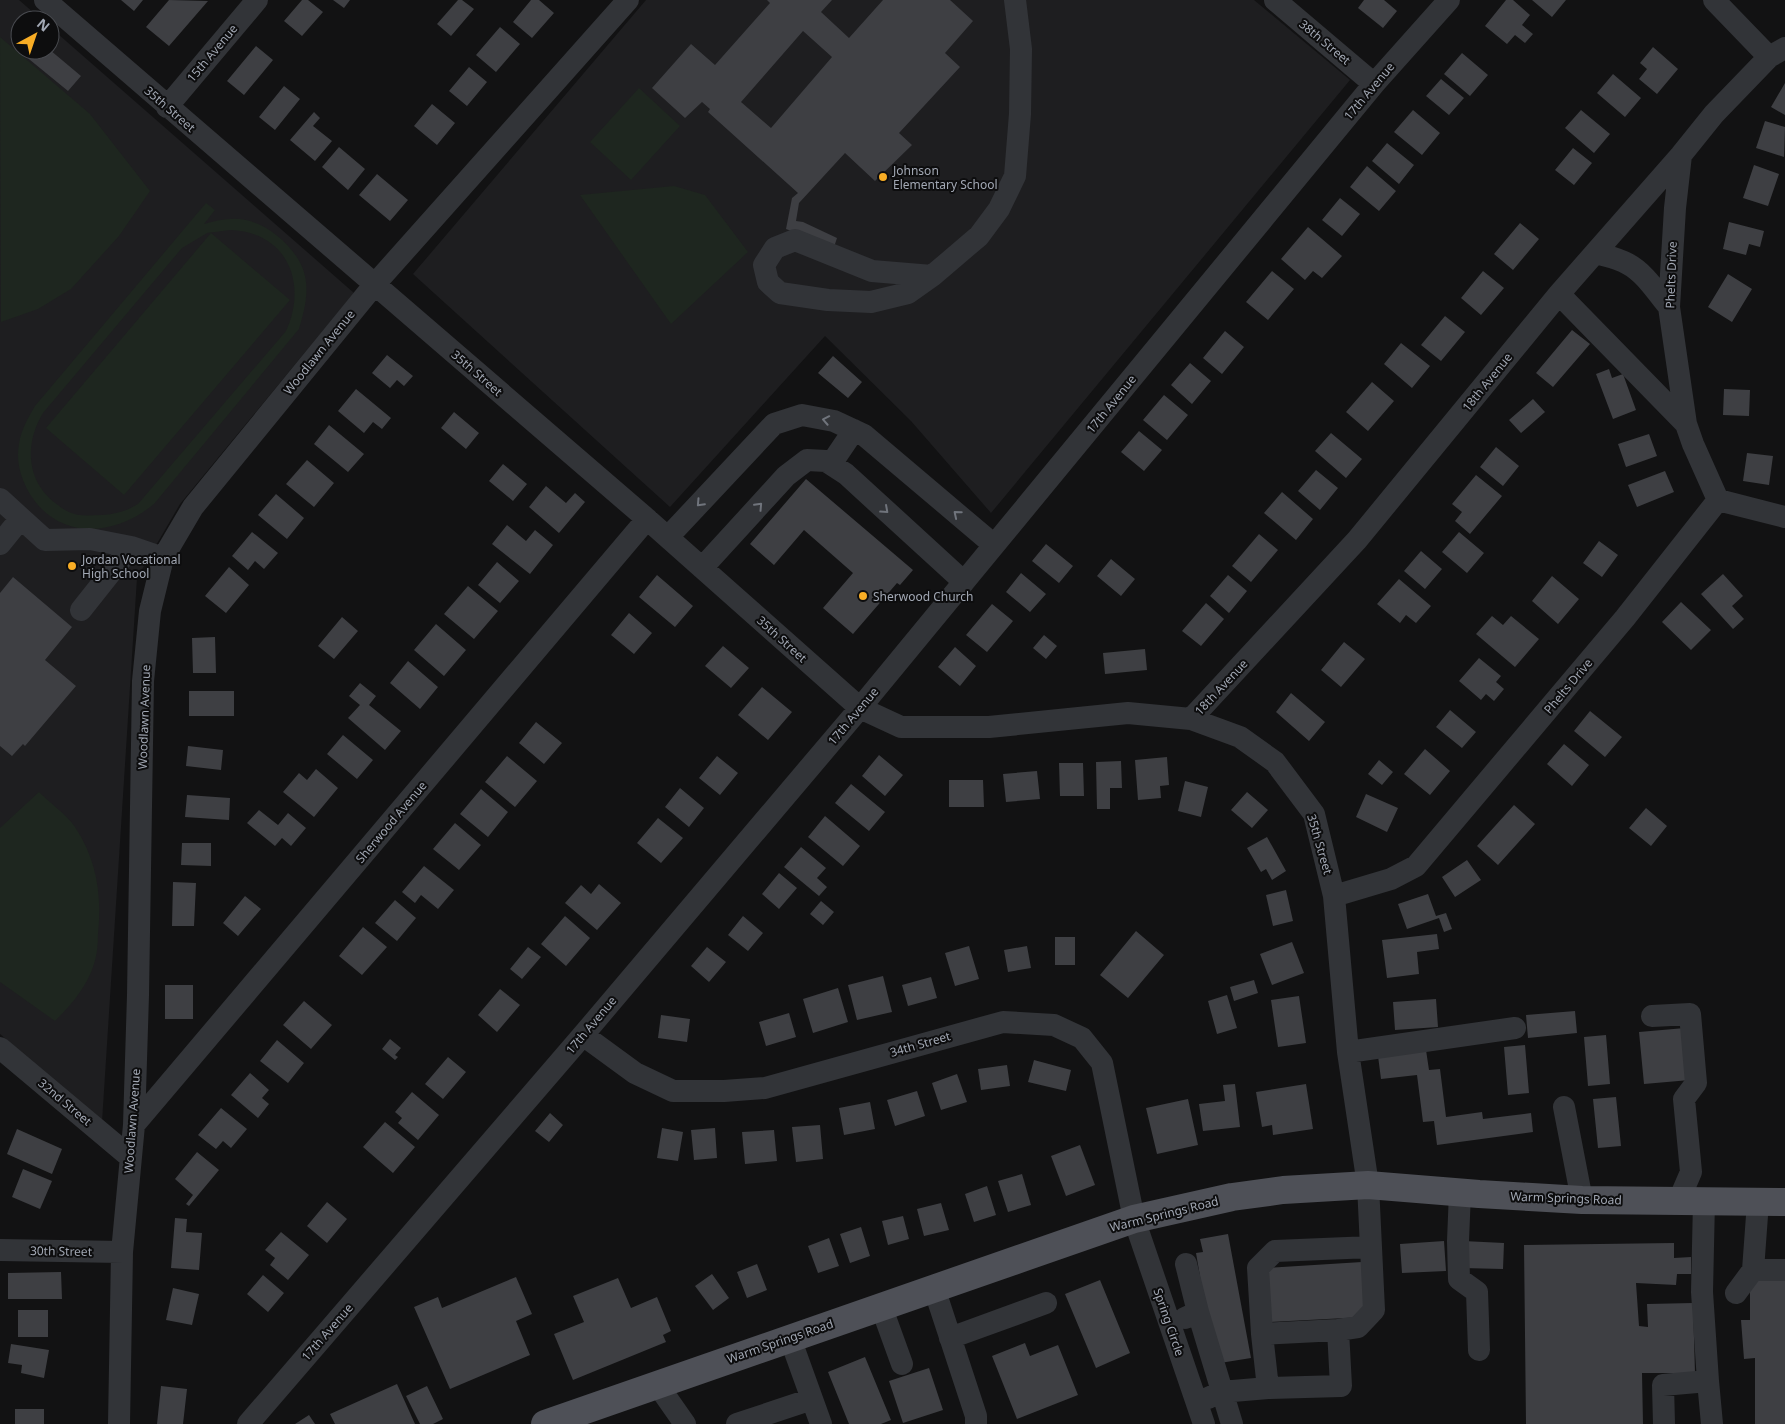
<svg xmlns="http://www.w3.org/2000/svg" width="1785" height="1424" font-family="'Noto Sans',sans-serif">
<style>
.built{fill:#1e1e20}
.green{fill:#1e261f;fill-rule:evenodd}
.building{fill:#3e3f43;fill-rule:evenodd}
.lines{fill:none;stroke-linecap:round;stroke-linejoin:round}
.minor{stroke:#323438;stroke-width:22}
.major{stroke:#4e5057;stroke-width:28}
.oneway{stroke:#70747c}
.poi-dot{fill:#f8ad25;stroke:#0d0d0e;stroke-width:2}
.labels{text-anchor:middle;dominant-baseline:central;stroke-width:4;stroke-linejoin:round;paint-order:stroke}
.street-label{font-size:12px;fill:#a2a8b4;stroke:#0d0d0e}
.poi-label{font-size:12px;fill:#a2a8b4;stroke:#0d0d0e;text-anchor:start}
</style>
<rect width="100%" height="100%" fill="#121213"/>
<!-- built -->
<path class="built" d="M0,0H19L42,20H20V50H50V27L354,293L180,504L137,578L102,1122L0,1034Z
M646,0H1254L1350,80L991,513L911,421L825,336L670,507L413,274Z"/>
<!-- green -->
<path class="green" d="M0,37L90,114L150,191L119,236L71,289L38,309L1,322Z
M639,88L680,126L631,180L590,142Z
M674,186L705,195L748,252L671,324L580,195Z
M206,203L215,210L204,224C218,220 232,217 246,220C270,225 300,251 305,276C309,294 304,312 299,329L154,504C113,538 55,541 27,489C20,475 16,460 19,444C21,430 28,418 35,406ZM230,230C287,232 308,283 286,331L138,504C127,511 116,514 102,515C94,515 86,516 79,515C71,514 64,510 58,505C26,483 24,444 43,413L182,248L207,233Z
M211,233L290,300L124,495L46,428Z
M39,792C50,803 67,815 75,827C97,860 102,896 98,934C98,944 97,955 94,964C87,987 71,1005 55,1021L0,982V828Z"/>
<!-- building -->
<path class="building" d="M121,0H143L134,11Z
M169,0L208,1L169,46L146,27Z
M302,0H308L323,12L302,36L284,21Z
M333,0H350L344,8Z
M458,0H462L474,9L451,36L437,24Z
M531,0H539L554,13L532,38L513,22Z
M767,0H832L821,12L849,38L883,0H950L973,21L945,53L960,67L899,133L912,145L875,181L845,153L799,203L796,221L803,222L837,238L834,247L786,229L792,198L798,193L708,112L710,109L702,102L685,118L652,88L691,44L715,65L770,3ZM803,31L832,57L771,128L741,102Z
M1364,0H1384L1397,11L1383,28L1358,8Z
M1506,0H1513L1530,15L1522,25L1533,34L1525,43L1515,35L1507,44L1485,26Z
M1532,0H1566L1552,17Z
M500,27L520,44L496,72L476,55Z
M256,46L273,60L244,95L227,81Z
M1653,47L1678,69L1657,94L1639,79L1647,69L1640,63Z
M28,50H50L81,76L68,91L24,55Z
M1462,53L1488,75L1470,96L1444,74Z
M469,67L487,82L467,106L449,91Z
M1613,74L1641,98L1625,117L1597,93Z
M1441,79L1464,98L1449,115L1426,96Z
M1785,83V115L1771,107Z
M284,86L300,99L275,130L259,117Z
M432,104L455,123L437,145L414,126Z
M1413,110L1440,133L1422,155L1394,132Z
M1581,110L1610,134L1594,153L1565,128Z
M314,112L320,118L313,126L332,141L315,161L290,140Z
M1765,121L1785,127L1784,157L1756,148Z
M1387,143L1414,165L1399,184L1372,161Z
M339,147L365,169L348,190L322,167Z
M1573,148L1592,163L1574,185L1555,170Z
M1754,165L1779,174L1768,206L1743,198Z
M1367,166L1396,191L1379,211L1350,187Z
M377,174L408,200L390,221L359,195Z
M1340,198L1360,214L1342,236L1322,220Z
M1729,222L1764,231L1760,247L1749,244L1746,255L1723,249Z
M1520,223L1539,239L1513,270L1494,254Z
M1308,227L1342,256L1322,278L1313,271L1305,280L1281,259Z
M1272,271L1294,289L1268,320L1246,302Z
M1483,271L1504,288L1481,315L1461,298Z
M1728,274L1752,289L1732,322L1708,307Z
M1445,316L1465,332L1441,361L1421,345Z
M1572,330L1590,344L1553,387L1536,373Z
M1225,331L1244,347L1222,374L1203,358Z
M1401,343L1430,366L1412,388L1384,364Z
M387,355L413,376L404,386L397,380L390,388L372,373Z
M833,356L862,382L848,398L818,373Z
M1190,363L1211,381L1192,404L1171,385Z
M1609,369L1612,378L1623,374L1636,410L1613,419L1596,374Z
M1372,382L1394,401L1368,431L1346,412Z
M356,389L391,418L382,429L373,422L364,433L338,411Z
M1724,389L1750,390L1749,416L1723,415Z
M1164,395L1188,415L1167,440L1143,420Z
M1533,399L1545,412L1521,433L1509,420Z
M454,412L479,433L466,449L441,428Z
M329,425L364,454L348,472L314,444Z
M1139,431L1162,450L1144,471L1121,452Z
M1331,433L1362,459L1346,478L1315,451Z
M1649,434L1657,456L1626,467L1618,444Z
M1496,447L1519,466L1503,486L1480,467Z
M1747,453L1773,456L1769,485L1743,481Z
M307,460L334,483L314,507L286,484Z
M503,464L527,484L513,501L489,481Z
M1316,470L1338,488L1320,510L1298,491Z
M1665,471L1674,492L1637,507L1628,485Z
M1476,475L1502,496L1470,534L1455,521L1462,512L1452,504Z
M806,479L913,570L900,585L897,583L853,634L823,608L853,573L804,530L774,565L750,544Z
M546,486L566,503L575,493L585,502L559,533L529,507Z
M1282,492L1313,519L1296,540L1264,513Z
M276,494L304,518L287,539L258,515Z
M507,525L526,541L535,530L553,545L530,574L492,544Z
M252,532L278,553L264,569L255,561L248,570L232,556Z
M1459,532L1484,553L1467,573L1442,552Z
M1259,534L1278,550L1251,582L1232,566Z
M1599,541L1618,555L1602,577L1583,563Z
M1046,544L1073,566L1059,583L1032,561Z
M1421,551L1442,569L1425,589L1404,571Z
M1111,559L1135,579L1121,596L1097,576Z
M497,562L519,581L500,603L478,585Z
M229,567L249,585L226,613L205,596Z
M1021,573L1046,594L1030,612L1006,592Z
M1723,574L1743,596L1732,606L1744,619L1733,629L1701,594Z
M657,575L693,606L675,627L639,597Z
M1228,575L1247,591L1229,613L1210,596Z
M1552,576L1579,599L1558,624L1532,601Z
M13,577L72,627L45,660L76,686L25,746L23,744L12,756L0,746V593Z
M1399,579L1431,606L1416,623L1406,615L1400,623L1377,604Z
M468,586L498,611L474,639L444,614Z
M1681,602L1711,630L1691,650L1662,622Z
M1206,603L1224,619L1201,646L1182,631Z
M992,604L1013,621L987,652L966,635Z
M629,613L652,633L634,654L611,635Z
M1492,616L1503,625L1511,616L1539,639L1515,667L1476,634Z
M342,617L358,631L334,659L318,646Z
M436,624L466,650L444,676L414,650Z
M1044,635L1057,646L1046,659L1033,648Z
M215,637L216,673H193L192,638Z
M1344,642L1365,659L1341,687L1321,670Z
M723,646L749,668L731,688L705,666Z
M955,647L976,666L960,686L938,667Z
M1145,649L1147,670L1105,674L1103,653Z
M1479,658L1501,676L1496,682L1504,689L1494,701L1486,694L1481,700L1459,681Z
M408,661L438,687L420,709L390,683Z
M360,683L376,696L369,705L401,731L385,750L348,718L360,705L349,696Z
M762,687L792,712L768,740L738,715Z
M189,691H234V716H189Z
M1291,693L1325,722L1309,741L1276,712Z
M1450,710L1476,732L1462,748L1436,727Z
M1590,711L1622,737L1605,757L1574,731Z
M536,722L562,743L544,764L519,743Z
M343,735L373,760L357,779L327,754Z
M1564,744L1589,765L1572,786L1547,764Z
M188,746L223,750L221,770L186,766Z
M1425,749L1450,771L1430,795L1404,774Z
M879,755L903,775L885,796L862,776Z
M507,756L537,781L515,807L485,782Z
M717,756L738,773L720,795L699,778Z
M1167,757L1169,785L1160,786L1161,798L1138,800L1135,760Z
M1379,760L1393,772L1382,785L1368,774Z
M1121,761L1122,788H1110V809H1097L1096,762Z
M1059,763H1083L1084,796H1060Z
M316,769L338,788L314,817L283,792L299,773L307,780Z
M1037,771L1040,799L1006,802L1003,774Z
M949,780H983L984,807H949Z
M1185,781L1208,787L1201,817L1178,811Z
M851,784L885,812L869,831L835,803Z
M680,788L704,808L689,827L665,807Z
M481,789L508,812L488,837L460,814Z
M1247,792L1268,810L1252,828L1231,810Z
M1366,794L1398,808L1387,832L1356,817Z
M187,795L230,798L229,820L185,817Z
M1514,805L1535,824L1498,865L1477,846Z
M1646,808L1667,826L1651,846L1629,828Z
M259,810L278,825L288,813L306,828L291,846L282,838L275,846L247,823Z
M825,816L860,846L843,866L808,837Z
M658,818L683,838L661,863L637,843Z
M455,823L481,845L459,870L433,849Z
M1267,837L1286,871L1272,880L1266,869L1261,872L1247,848Z
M182,843H211V866L181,865Z
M801,847L826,868L817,878L827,887L819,896L784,867Z
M1467,860L1481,880L1455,897L1442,877Z
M424,866L454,890L438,909L421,895L415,903L402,892Z
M779,873L797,888L779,909L762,894Z
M173,882L196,883L194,926H172Z
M599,884L621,903L597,930L565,903L581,885L591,894Z
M1286,890L1293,921L1273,926L1266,895Z
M1428,894L1436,916L1446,913L1452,929L1444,932L1439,918L1407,929L1398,904Z
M245,896L261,909L238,936L223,923Z
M395,900L416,918L397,941L375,923Z
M821,901L834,912L823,925L810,914Z
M565,916L590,938L566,966L541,944Z
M743,916L763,933L748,951L728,935Z
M363,927L387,947L362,975L339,956Z
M1136,931L1164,955L1128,998L1100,975Z
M1437,934L1439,949L1417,952L1419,974L1387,978L1382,940Z
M1055,937H1075V965H1055Z
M1292,942L1304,973L1272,985L1260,954Z
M969,946L979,979L955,986L945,953Z
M1027,946L1031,968L1008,972L1004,950Z
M528,947L541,957L522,979L510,969Z
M707,947L726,962L709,982L691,966Z
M883,976L892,1012L857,1020L848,985Z
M931,977L937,998L908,1006L902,985Z
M1254,980L1258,993L1234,1001L1230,987Z
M165,985H193V1019H165Z
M838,988L848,1022L813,1033L803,999Z
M500,989L520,1005L497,1032L478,1015Z
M1227,995L1237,1028L1217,1034L1208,1001Z
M1299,996L1306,1043L1278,1047L1271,1000Z
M1436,999L1438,1027L1395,1030L1393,1002Z
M304,1001L332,1025L311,1049L283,1025Z
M1575,1011L1577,1033L1528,1038L1526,1015Z
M789,1013L796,1037L766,1046L759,1022Z
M661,1015L690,1019L687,1042L658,1038Z
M1685,1028L1690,1080L1644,1084L1639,1032Z
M1606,1035L1610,1084L1588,1086L1584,1037Z
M390,1039L401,1048L395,1055L398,1057L395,1060L382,1049Z
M277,1040L304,1063L288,1083L260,1061Z
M1525,1045L1529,1093L1508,1095L1504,1047Z
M1426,1050L1429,1070L1440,1069L1446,1117L1482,1112L1483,1119L1531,1113L1533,1132L1437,1145L1434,1121L1423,1122L1417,1075L1381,1079L1378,1056Z
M448,1057L466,1072L443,1099L425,1084Z
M1034,1060L1071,1070L1066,1091L1028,1082Z
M1007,1065L1010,1086L981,1090L978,1069Z
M250,1073L269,1090L262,1098L269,1104L258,1118L231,1095Z
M957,1074L967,1102L941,1110L932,1083Z
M1235,1084L1240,1127L1203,1131L1199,1104L1225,1101L1223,1085Z
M1306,1084L1313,1129L1273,1135L1272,1125L1262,1127L1256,1092Z
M917,1091L925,1116L895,1126L887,1100Z
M412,1092L439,1115L418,1140L398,1123L402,1118L395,1112Z
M1616,1097L1621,1146L1598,1148L1593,1099Z
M1188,1099L1198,1145L1157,1154L1146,1108Z
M870,1102L875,1129L844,1135L839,1108Z
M221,1108L247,1129L231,1148L223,1141L216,1149L198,1135Z
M550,1113L563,1125L549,1142L535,1131Z
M385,1122L415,1147L393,1173L363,1147Z
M820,1125L823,1159L796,1162L792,1127Z
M662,1128L683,1132L678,1161L657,1158Z
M715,1128L717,1158L694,1160L691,1130Z
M17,1129L62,1149L52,1174L7,1154Z
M774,1130L777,1161L745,1164L742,1132Z
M1080,1145L1095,1185L1066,1196L1051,1156Z
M197,1152L219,1170L189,1206L186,1204L193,1195L175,1179Z
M23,1169L52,1181L40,1209L12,1197Z
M1022,1174L1031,1205L1008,1212L998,1181Z
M987,1186L996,1215L974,1222L965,1194Z
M327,1202L347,1219L327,1243L307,1226Z
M941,1203L949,1230L924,1236L917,1209Z
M903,1216L909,1239L888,1245L882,1221Z
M175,1218L187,1219L186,1232L202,1233L199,1270L171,1268Z
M861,1227L870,1256L850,1263L840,1234Z
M281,1232L309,1255L288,1280L270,1265L275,1258L265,1250Z
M1228,1234L1251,1358L1220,1363L1211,1340L1196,1253L1203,1252L1200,1239Z
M829,1238L839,1266L818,1273L808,1246Z
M1444,1241L1446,1271L1402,1273L1400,1244Z
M1463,1241L1504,1243L1503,1269L1462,1268Z
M1674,1243V1258L1691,1257V1274H1677L1676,1285L1636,1283L1639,1326L1648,1327L1647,1304L1693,1303L1695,1373H1642L1643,1424H1526L1524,1245Z
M1362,1262L1365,1317L1268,1322L1265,1268Z
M757,1264L767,1290L747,1298L737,1272Z
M61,1272L62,1299H8V1273Z
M712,1274L729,1298L713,1310L695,1286Z
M263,1275L284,1293L268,1312L247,1294Z
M516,1277L532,1314L516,1321L530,1355L450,1389L414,1307L438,1297L442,1308Z
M618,1278L631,1308L657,1297L671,1331L663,1335L666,1342L573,1380L554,1334L584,1322L573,1296Z
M1100,1280L1130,1353L1096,1368L1065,1294Z
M1785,1280V1424H1755V1358L1744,1359L1741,1320H1750V1281Z
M173,1288L199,1294L192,1325L166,1320Z
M18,1310H48V1337H18Z
M1025,1343L1030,1356L1058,1345L1078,1395L1017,1419L992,1356Z
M11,1344L49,1350L44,1378L21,1373L22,1365L8,1363Z
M865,1357L891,1420L881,1424H849L828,1372Z
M929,1368L943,1410L903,1423L889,1381Z
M397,1384L415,1424H335L330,1414Z
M161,1386L187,1389L183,1424H157Z
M427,1386L443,1419L433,1424H420L406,1396Z
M15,1409H44V1424H15Z
M309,1415L315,1424H295Z"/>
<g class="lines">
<!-- minor -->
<path class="minor" d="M45,0L647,519L860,708L901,727H989L1128,713L1191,719L1240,737L1275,762L1314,814L1334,896L1348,1052L1368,1185L1374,1310L1358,1327L1338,1330L1262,1334L1268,1388L1341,1386L1338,1330
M1275,0L1374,84
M1714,0L1769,57
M167,107L257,0
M1595,253C1606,256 1618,258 1628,264C1645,273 1657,293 1669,307
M932,276L872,271L795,240L775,248L764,265L768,282L780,293L828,300L871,302L908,293L932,276L979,236L999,209L1015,176L1020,114L1021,49L1015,0
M1559,294L1686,424
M831,464L854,430
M0,499L45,540L90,539L131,547L163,558
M1718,500L1785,517
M668,537L774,424L802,415L834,421L864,435L994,545
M0,544L21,518
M702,568L786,476L807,460L826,461L846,474L964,582
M81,610L131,547
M1191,719L1357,540L1559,294L1681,155L1714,114L1769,57L1785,48
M1334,896L1391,879L1416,866L1625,618L1718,500L1693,444L1686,424L1669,307L1675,208L1681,155
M1652,1016L1690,1014L1696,1083L1684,1099L1691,1172L1679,1200
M583,1035L635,1073L673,1091H724L765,1088L1003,1022L1054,1025L1082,1038L1102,1063L1134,1219L1204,1424
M0,1048L130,1157
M1348,1052L1515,1028
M1564,1107L1582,1200
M134,1125L647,519
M1460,1192L1458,1241L1459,1279L1477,1292L1479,1350
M1704,1201L1702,1292L1708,1381
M0,1250L122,1252
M1753,1270H1785
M934,1288L976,1416V1424
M1736,1293L1753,1270L1758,1202
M881,1306L902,1364
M1198,1312L1232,1424
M1185,1318L1198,1312L1186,1264
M1262,1334L1258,1268L1275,1251L1371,1247
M790,1338L821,1424
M950,1338L1046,1303
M657,1384L685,1424
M1208,1398L1221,1392L1268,1388
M119,1424L122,1252L134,1125L138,995L143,681L150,611L163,558L193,507L375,284L628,0
M248,1424L583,1035L860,708L1374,84L1449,0
M737,1424L812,1399
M1664,1424L1663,1385L1708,1381L1712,1424"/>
<!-- major -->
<path class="major" d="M545,1424L1134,1219L1232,1197L1283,1190L1368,1185L1479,1194L1582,1200L1785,1202"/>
</g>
<!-- one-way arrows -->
<defs><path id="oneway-chevron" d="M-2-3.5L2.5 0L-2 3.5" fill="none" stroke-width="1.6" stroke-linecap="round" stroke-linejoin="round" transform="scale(1.25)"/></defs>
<g class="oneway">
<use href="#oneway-chevron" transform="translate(826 420) rotate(-169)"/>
<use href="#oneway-chevron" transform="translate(700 503) rotate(133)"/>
<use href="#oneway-chevron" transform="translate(759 506) rotate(-47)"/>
<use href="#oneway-chevron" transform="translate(885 510) rotate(42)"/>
<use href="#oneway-chevron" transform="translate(957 514) rotate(-140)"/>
</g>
<!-- markers -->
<g class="poi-dot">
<circle cx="883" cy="177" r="5"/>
<circle cx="72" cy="566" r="5"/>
<circle cx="863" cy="596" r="5"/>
</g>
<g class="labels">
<!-- street labels -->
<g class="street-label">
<text transform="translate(1325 42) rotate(40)">38th Street</text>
<text transform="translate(212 53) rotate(-50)">15th Avenue</text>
<text transform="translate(1369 91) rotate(-50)">17th Avenue</text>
<text transform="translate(170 109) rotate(41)">35th Street</text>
<text transform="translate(1671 275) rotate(-88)">Phelts Drive</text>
<text transform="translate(319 352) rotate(-51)">Woodlawn Avenue</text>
<text transform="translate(477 373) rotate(41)">35th Street</text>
<text transform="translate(1487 382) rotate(-51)">18th Avenue</text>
<text transform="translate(1111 404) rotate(-51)">17th Avenue</text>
<text transform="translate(782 639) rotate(42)">35th Street</text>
<text transform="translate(1568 686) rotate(-50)">Phelts Drive</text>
<text transform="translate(1221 687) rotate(-47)">18th Avenue</text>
<text transform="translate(853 716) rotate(-50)">17th Avenue</text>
<text transform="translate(144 717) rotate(-88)">Woodlawn Avenue</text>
<text transform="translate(391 822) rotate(-50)">Sherwood Avenue</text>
<text transform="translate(1320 844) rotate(74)">35th Street</text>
<text transform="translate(591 1025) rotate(-50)">17th Avenue</text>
<text transform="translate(920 1044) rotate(-16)">34th Street</text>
<text transform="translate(65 1102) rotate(40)">32nd Street</text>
<text transform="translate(132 1121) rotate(-86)">Woodlawn Avenue</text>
<text transform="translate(1566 1198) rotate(2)">Warm Springs Road</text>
<text transform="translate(1164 1214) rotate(-14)">Warm Springs Road</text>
<text transform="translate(61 1251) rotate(1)">30th Street</text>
<text transform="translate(1169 1322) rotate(71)">Spring Circle</text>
<text transform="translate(327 1332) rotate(-49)">17th Avenue</text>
<text transform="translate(780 1341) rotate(-19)">Warm Springs Road</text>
</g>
<!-- poi labels -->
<g class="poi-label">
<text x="893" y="170">Johnson<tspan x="893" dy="14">Elementary School</tspan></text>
<text x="82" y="559">Jordan Vocational<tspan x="82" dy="14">High School</tspan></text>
<text x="873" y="596">Sherwood Church</text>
</g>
</g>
<!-- north arrow -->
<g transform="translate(35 35) rotate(40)"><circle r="24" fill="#0d0d0e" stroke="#494b50"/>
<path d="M0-4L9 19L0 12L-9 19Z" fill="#f8ad25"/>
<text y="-8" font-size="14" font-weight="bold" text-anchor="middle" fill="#a2a8b4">N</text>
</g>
</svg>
